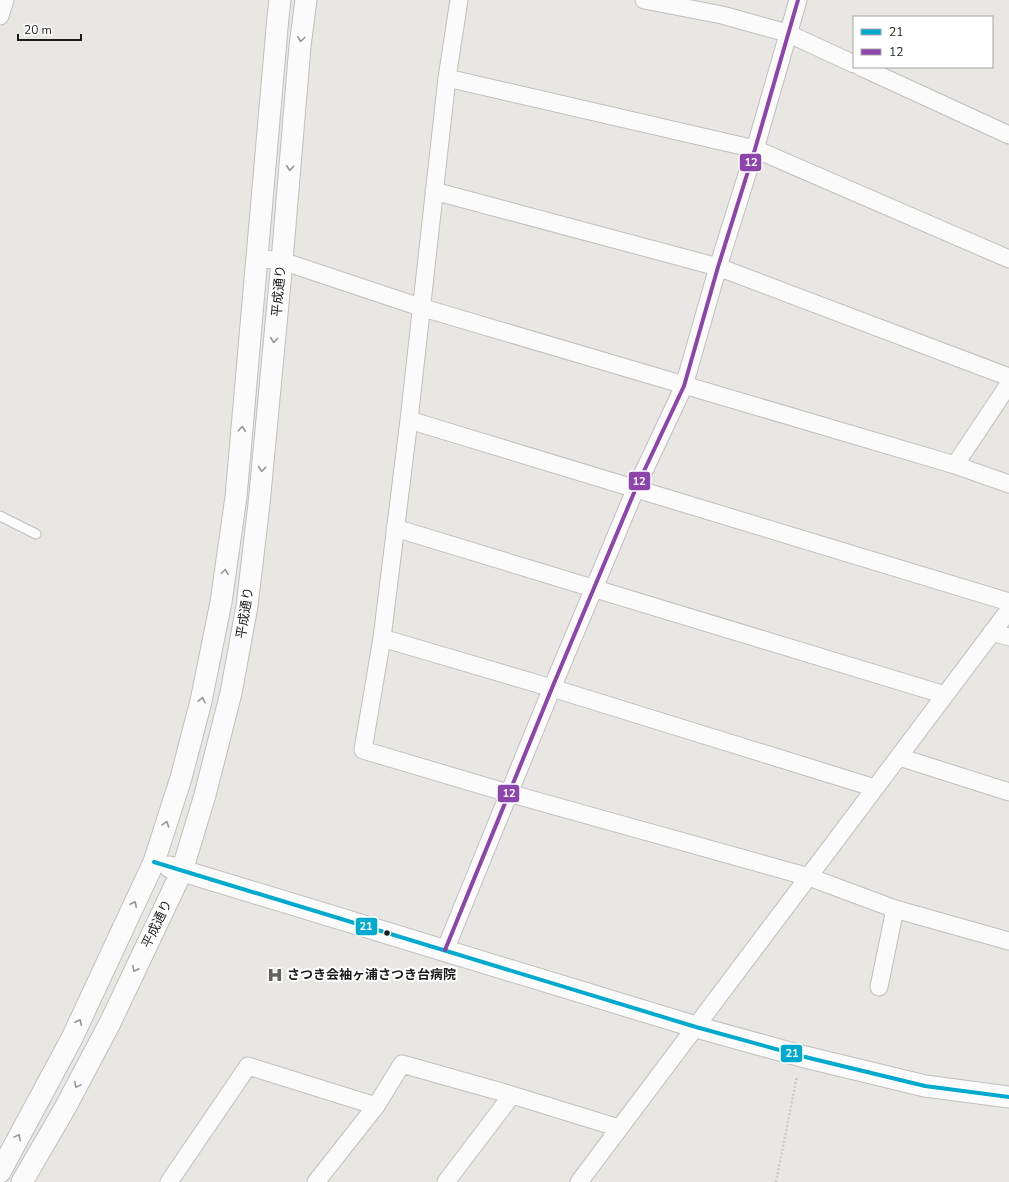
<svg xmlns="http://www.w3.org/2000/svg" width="1009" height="1182" font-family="'Nunito Sans','Noto Sans JP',sans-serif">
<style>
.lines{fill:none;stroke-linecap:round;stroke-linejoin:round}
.service-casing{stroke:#c0bfbe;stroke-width:11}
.minor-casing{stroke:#c0bfbe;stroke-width:19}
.tertiary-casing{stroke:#c0bfbe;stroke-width:23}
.path{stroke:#d4c7c5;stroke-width:2.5;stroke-dasharray:2 2;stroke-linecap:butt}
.service{stroke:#fcfbfb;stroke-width:9}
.minor{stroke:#fcfbfb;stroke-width:17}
.tertiary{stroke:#fcfbfb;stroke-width:21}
.bus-1-casing{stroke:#fff;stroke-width:7}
.bus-2-casing{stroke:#fff;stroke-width:7}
.bus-1{stroke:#00a9ce;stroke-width:4}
.bus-2{stroke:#8e44ad;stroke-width:4}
.oneway{stroke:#979696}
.bus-dot{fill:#1b1b1b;stroke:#fff;stroke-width:1.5}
.labels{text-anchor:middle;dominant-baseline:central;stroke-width:4;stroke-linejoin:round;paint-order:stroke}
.street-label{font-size:13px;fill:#1b1b1b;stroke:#fff}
.poi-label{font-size:13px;font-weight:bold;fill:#1b1b1b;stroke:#fff;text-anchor:start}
.line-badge{stroke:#fff;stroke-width:1.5}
.badge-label{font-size:11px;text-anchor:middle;font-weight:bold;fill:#fff}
</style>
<rect width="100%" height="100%" fill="#e9e7e4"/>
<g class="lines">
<defs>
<path id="service" d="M0,516L36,534"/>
<path id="minor" d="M459,0L447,78L409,420L382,638L363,750L508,793L809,877L895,909L1009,941
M644,0L722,15L787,33L854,64
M0,16L5,0
M861,67L1009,135
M447,78L755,149L1009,259
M434,191L718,267L1009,377
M256,258L282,261L420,307L955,465L1009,484
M409,420L1009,602
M955,465L1009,384
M395,528L945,695
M992,632L1009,637
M382,638L552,688L875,788
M899,757L1009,792
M445,950L552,688L636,488L684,386L718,267L755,149L798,0
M879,987L895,909
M169,1182L248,1066L376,1106
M316,1182L376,1106L402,1064L512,1095L619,1128
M446,1182L512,1095
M579,1182L1009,610"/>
<path id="tertiary" d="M170,867L696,1027L801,1056L925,1086L1009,1097
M0,1172L72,1038L154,862L181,778L201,701L221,602L236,497L278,17L280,0
M22,1182L65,1108L110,1023L182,871L205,795L231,693L247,606L259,504L282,261L300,46L306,0"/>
</defs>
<!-- service casing -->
<use href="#service" class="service-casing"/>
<!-- minor casing -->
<use href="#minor" class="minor-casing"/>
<!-- tertiary casing -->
<use href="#tertiary" class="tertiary-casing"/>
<!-- path -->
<path class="path" d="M776,1182L797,1076"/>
<!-- service -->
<use href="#service" class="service"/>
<!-- minor -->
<use href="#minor" class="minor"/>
<!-- tertiary -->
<use href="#tertiary" class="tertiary"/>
<defs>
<path id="bus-1" d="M154,862L696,1027L801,1056L925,1086L1009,1097"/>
<path id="bus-2" d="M445,950L552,688L636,488L684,386L718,267L755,149L798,0"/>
</defs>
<!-- bus-1 casing -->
<use href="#bus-1" class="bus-1-casing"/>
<!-- bus-2 casing -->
<use href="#bus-2" class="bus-2-casing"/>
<!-- bus-1 -->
<use href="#bus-1" class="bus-1"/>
<!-- bus-2 -->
<use href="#bus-2" class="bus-2"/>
</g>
<!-- one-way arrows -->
<defs><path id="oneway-chevron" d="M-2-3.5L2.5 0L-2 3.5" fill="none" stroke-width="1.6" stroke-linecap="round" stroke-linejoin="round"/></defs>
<g class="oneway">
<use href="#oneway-chevron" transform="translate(301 39) rotate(97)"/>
<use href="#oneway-chevron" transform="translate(290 168) rotate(95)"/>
<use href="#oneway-chevron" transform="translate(274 340) rotate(95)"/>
<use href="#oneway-chevron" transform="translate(242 429) rotate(-85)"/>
<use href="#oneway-chevron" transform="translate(262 469) rotate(95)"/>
<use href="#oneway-chevron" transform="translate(225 572) rotate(-82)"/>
<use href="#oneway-chevron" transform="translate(202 700) rotate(-77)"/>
<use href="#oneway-chevron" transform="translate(166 824) rotate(-72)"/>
<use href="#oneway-chevron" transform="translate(134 904) rotate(-65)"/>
<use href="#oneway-chevron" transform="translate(135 969) rotate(116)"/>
<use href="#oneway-chevron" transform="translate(79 1022) rotate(-65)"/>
<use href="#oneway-chevron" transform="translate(77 1085) rotate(118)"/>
<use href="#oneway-chevron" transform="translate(18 1137) rotate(-62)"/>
</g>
<!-- icons -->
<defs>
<symbol id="hospital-bare" viewBox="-9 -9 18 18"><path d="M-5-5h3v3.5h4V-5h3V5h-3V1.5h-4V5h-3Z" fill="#636261" stroke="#fff" stroke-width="2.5" paint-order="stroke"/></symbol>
</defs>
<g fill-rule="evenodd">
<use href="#hospital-bare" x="264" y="964" width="22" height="22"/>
</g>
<!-- markers -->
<circle class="bus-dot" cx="387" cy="933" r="3.5"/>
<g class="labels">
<!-- street labels -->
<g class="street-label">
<text transform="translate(279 291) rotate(-85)">平成通り</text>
<text transform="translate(245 613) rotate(-81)">平成通り</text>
<text transform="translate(157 924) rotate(-64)">平成通り</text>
</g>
<!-- poi labels -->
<g class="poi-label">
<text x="287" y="975">さつき会袖ヶ浦さつき台病院</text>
</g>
</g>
<g class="line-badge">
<rect x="739" y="153" width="23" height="19" rx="4" fill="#8e44ad"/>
<rect x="628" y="471" width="23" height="20" rx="4" fill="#8e44ad"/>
<rect x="497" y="784" width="23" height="19" rx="4" fill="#8e44ad"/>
<rect x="355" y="917" width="23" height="19" rx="4" fill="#00a9ce"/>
<rect x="780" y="1044" width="23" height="19" rx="4" fill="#00a9ce"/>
</g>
<g class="badge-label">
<text x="751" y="166">12</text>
<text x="639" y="485">12</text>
<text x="509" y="797">12</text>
<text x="366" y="930">21</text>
<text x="792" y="1057">21</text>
</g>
<!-- legend -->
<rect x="853" y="16" width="140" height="52" fill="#ffffff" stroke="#a4a4a4"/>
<rect x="861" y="29" width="20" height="6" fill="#00a9ce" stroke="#a4a4a4"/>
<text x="889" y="36" font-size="12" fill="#1b1b1b">21</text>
<rect x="861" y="49" width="20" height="6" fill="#8e44ad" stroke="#a4a4a4"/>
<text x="889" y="56" font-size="12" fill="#1b1b1b">12</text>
<!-- scale -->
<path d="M18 34v6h63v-6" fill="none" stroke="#1b1b1b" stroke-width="2"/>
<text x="24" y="34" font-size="12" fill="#1b1b1b" stroke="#ffffff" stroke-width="3" paint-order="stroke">20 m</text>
</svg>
